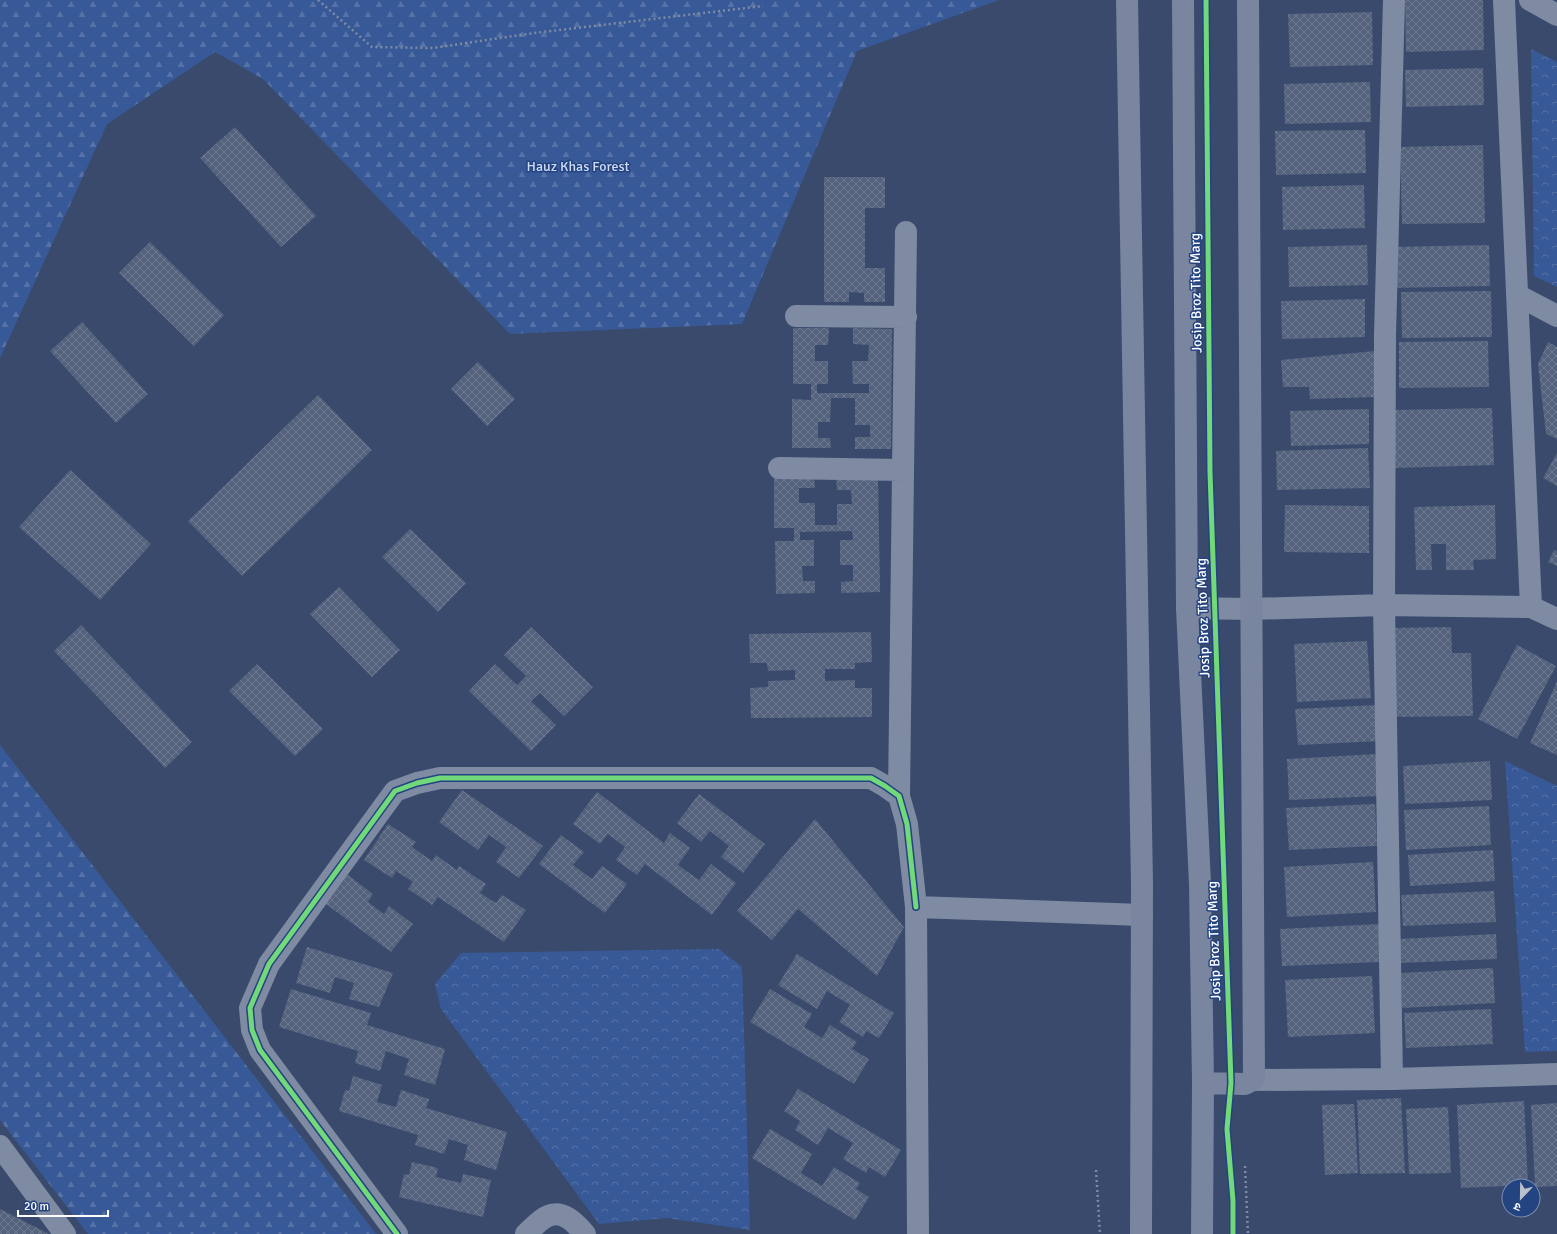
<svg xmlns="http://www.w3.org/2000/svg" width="1557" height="1234" font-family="Signika,'Noto Sans Devanagari',sans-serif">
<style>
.forest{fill:url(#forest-firs)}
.park{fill:url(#park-crowns)}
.building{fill:url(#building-cross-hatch)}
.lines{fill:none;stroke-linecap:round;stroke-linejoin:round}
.path{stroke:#7f8ba2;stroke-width:2.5;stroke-dasharray:2 3;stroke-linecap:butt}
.street{stroke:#7f8ba2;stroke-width:22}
.secondary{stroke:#7a869f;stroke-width:22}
.cycleway-casing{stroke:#244381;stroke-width:8}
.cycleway{stroke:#71d979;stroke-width:5}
.labels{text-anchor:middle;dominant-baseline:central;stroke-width:3;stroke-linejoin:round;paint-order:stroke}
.park-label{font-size:14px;fill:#cedcf5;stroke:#244381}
.street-label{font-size:14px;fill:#fff;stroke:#244381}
</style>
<defs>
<pattern id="forest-firs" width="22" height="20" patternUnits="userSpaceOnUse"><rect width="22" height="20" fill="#385997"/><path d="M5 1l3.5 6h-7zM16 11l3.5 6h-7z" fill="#5672a7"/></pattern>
<pattern id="park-crowns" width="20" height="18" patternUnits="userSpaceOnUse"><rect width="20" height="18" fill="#385997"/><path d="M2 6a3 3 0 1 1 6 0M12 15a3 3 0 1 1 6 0" fill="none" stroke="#5672a7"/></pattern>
<pattern id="building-cross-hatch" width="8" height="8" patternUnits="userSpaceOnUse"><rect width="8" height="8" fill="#54627d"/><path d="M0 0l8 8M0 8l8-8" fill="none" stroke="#6e7a90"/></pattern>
</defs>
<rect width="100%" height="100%" fill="#394a6c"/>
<!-- forest -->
<path class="forest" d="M0,0H999L857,51L742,324L510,334L263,79L215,52L107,124L0,358Z
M0,745L376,1234H88L0,1120Z"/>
<!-- park -->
<path class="park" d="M1531,49L1557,62V287L1534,276Z
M1505,761L1557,786V1051L1525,1052Z
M719,949L742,967L750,1230L667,1218L599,1224L441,1009L435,984L461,953Z"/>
<!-- building -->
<path class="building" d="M1405,0H1483L1484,50L1406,52Z
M1372,12L1373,65L1290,67L1288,14Z
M1483,68L1484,105L1406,107L1405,70Z
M1370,82L1371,122L1285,124L1284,84Z
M235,127L316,216L281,247L200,158Z
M1365,130L1366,173L1276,175L1275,131Z
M1483,145L1485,223L1402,224L1400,147Z
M824,177H885V208H865V268H885V302H864V293L849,292V302H824Z
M1364,185L1365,228L1283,230L1282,187Z
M150,242L224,315L194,346L119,273Z
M1367,245L1368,285L1289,287L1288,247Z
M1489,245L1490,286L1391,288L1390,247Z
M1491,291L1492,337L1402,338L1401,292Z
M1365,299V337L1282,339L1281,301Z
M82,322L148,394L116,423L50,351Z
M793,328H829L828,345H815V361H828V384H817V393H869V384H853L852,361H868L869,345L853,344V328L892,329L891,449H855V437H870V425H855V398H831L830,422H818V438H830L831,448H792V399L811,400V384H793Z
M1488,341L1489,387L1399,388V342Z
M1548,342L1557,347V439L1546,434L1538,364Z
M1375,351L1376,397L1310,399L1309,387H1283L1281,360Z
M478,362L515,399L487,426L451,389Z
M318,395L372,450L242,576L188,521Z
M1492,408L1494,465L1395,468L1394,410Z
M1369,409V444L1291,446L1290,411Z
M1368,448L1370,488L1277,490L1276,451Z
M1557,453V486L1543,478Z
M70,470L151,544L100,600L19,527Z
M814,475L815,488H799V503H815V525H837V504H852L851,490H837L836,475H878L880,592L841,593V582L853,581V565H840V540H853L852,531L800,532V540H814V566H802L803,581H815V593L776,594L775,541H794V528H774V476Z
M1285,505L1369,506V553L1284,552Z
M1495,505L1496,559L1473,560L1474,570H1446V544H1431L1432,570H1416L1414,507Z
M410,529L466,583L438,612L382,557Z
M1554,550L1557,551V566L1548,562Z
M339,587L400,650L372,677L310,614Z
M81,625L192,742L165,768L54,651Z
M531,627L593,687L564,716L540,693L531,701L556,725L531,751L469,691L495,664L517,685L526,676L504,655Z
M1451,627L1452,653H1471L1473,716L1392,717L1390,628Z
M871,632L872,662L855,663V669H825V681L855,680V688H872V717L751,718L750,688L768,687V681L795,680V670L768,671L767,663H750L749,634Z
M1367,641L1371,698L1297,702L1294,644Z
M1517,645L1556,666L1517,739L1478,719Z
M257,664L323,729L295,756L229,691Z
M1557,681V755L1530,743Z
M1378,705L1380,741L1298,745L1295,709Z
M1377,754L1379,796L1289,800L1287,759Z
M1490,761L1492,800L1405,804L1403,766Z
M462,790L543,846L519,878L496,862L506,847L489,835L478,850L439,822Z
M597,792L664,843L670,833L690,848L678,865L699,880L711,864L736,883L712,915L645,864L637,875L616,860L625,847L608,834L600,844L573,824Z
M699,794L765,844L743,873L721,857L729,846L710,831L701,842L677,823Z
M1375,804L1377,846L1289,850L1286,808Z
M1489,806L1491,845L1406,850L1404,810Z
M815,819L904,927L877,976L798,909L772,940L737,911Z
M388,824L416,842L412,847L432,861L436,855L457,870L459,866L486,884L480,893L496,903L502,895L526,910L504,942L438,897L432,905L408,889L413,882L396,871L392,878L364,860Z
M561,835L584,852L573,865L592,879L602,866L627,884L605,913L539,864Z
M1493,850L1495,881L1410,886L1408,855Z
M1373,862L1376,912L1287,917L1284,867Z
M348,875L373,894L368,902L384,914L389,906L413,924L391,952L326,904Z
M1494,891L1496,922L1403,926L1401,895Z
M1380,924L1381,962L1282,966L1280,929Z
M1496,934L1497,959L1400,963L1399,939Z
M307,947L393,973L379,1007L349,999L354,983L335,977L330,993L296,983Z
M797,954L894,1013L879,1038L866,1031L863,1037L839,1022L850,1005L827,991L817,1009L778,985Z
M1493,968L1495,1003L1402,1008L1401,973Z
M1372,976L1375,1033L1288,1037L1285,980Z
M291,989L371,1013L367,1025L445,1049L435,1085L404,1075L409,1059L386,1051L380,1071L355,1063L358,1051L279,1027Z
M770,989L812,1014L804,1027L822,1038L830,1025L857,1042L852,1049L869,1059L854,1084L750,1022Z
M1491,1009L1493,1044L1406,1048L1404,1013Z
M353,1076L382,1085L377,1102L396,1107L401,1090L429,1099L426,1108L507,1132L496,1170L464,1160L468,1145L449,1139L444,1154L415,1145L418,1135L339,1111L345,1090L349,1091Z
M798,1089L901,1150L885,1177L869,1167L866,1173L843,1159L853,1143L828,1128L818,1145L795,1130L800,1121L784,1111Z
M1401,1098L1405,1173L1360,1174L1357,1100Z
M1524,1101L1528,1185L1461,1188L1457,1105Z
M1557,1103V1186L1535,1187L1531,1105Z
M1354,1104L1358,1173L1325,1175L1322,1105Z
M1448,1107L1451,1173L1409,1174L1406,1109Z
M770,1129L812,1154L801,1173L822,1186L834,1167L860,1183L856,1189L869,1197L855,1220L752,1158Z
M412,1162L438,1168L436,1177L461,1183L463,1174L491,1180L483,1217L399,1197L404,1174L409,1175Z
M0,1209L49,1234H0Z"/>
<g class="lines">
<!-- path -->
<path class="path" d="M318,0L372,47L433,48L534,33L763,6
M1245,1166L1248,1234
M1096,1170L1100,1234"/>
<!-- street -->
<path class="street" d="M1530,0L1557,15
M1517,295L1557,316
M796,316L906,317
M779,468L903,470
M1531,607L1557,619
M1187,608L1251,609L1384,605L1531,607L1504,0
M899,796L906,232
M1392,1079L1384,605L1385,335L1394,0
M1253,1080L1392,1079L1557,1074
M0,1146L65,1234
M397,1234L260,1050L252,1030L250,1008L269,964L395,791L417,783L440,778H871L885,786L899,796L907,824L916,907
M526,1234C532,1229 540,1219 548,1216C563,1209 576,1224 585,1234
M918,1234L916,907L1142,915"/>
<!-- secondary -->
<path class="secondary" d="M1127,0L1142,885L1141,1234
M1183,0L1187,608L1200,884L1203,1083L1202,1234
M1203,1083L1245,1084L1253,1080L1254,1077L1248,0"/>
<defs>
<path id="cycleway" d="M1206,0L1210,472L1231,1083L1227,1129L1233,1201V1234
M397,1234L260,1050L252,1030L250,1008L269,964L395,791L417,783L440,778H871L885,786L899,796L907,824L916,907"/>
</defs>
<!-- cycleway casing -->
<use href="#cycleway" class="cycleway-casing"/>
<!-- cycleway -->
<use href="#cycleway" class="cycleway"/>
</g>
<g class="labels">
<!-- park labels -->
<g class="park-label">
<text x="578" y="166">Hauz Khas Forest</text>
</g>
<!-- street labels -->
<g class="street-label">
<text transform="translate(1196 293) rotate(-91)">Josip Broz Tito Marg</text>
<text transform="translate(1203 618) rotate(-92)">Josip Broz Tito Marg</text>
<text transform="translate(1214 941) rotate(-92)">Josip Broz Tito Marg</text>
</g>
</g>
<!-- north arrow -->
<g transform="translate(1521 1198) rotate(202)"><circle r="19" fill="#244381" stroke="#7c8eb3"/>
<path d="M0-3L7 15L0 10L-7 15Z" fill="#bac0cc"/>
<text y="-6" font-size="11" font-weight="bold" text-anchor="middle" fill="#ffffff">उ</text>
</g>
<!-- scale -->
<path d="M18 1210v6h90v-6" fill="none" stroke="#ffffff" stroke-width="2"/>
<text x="24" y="1210" font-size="12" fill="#ffffff" stroke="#244381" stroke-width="3" paint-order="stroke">20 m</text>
</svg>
